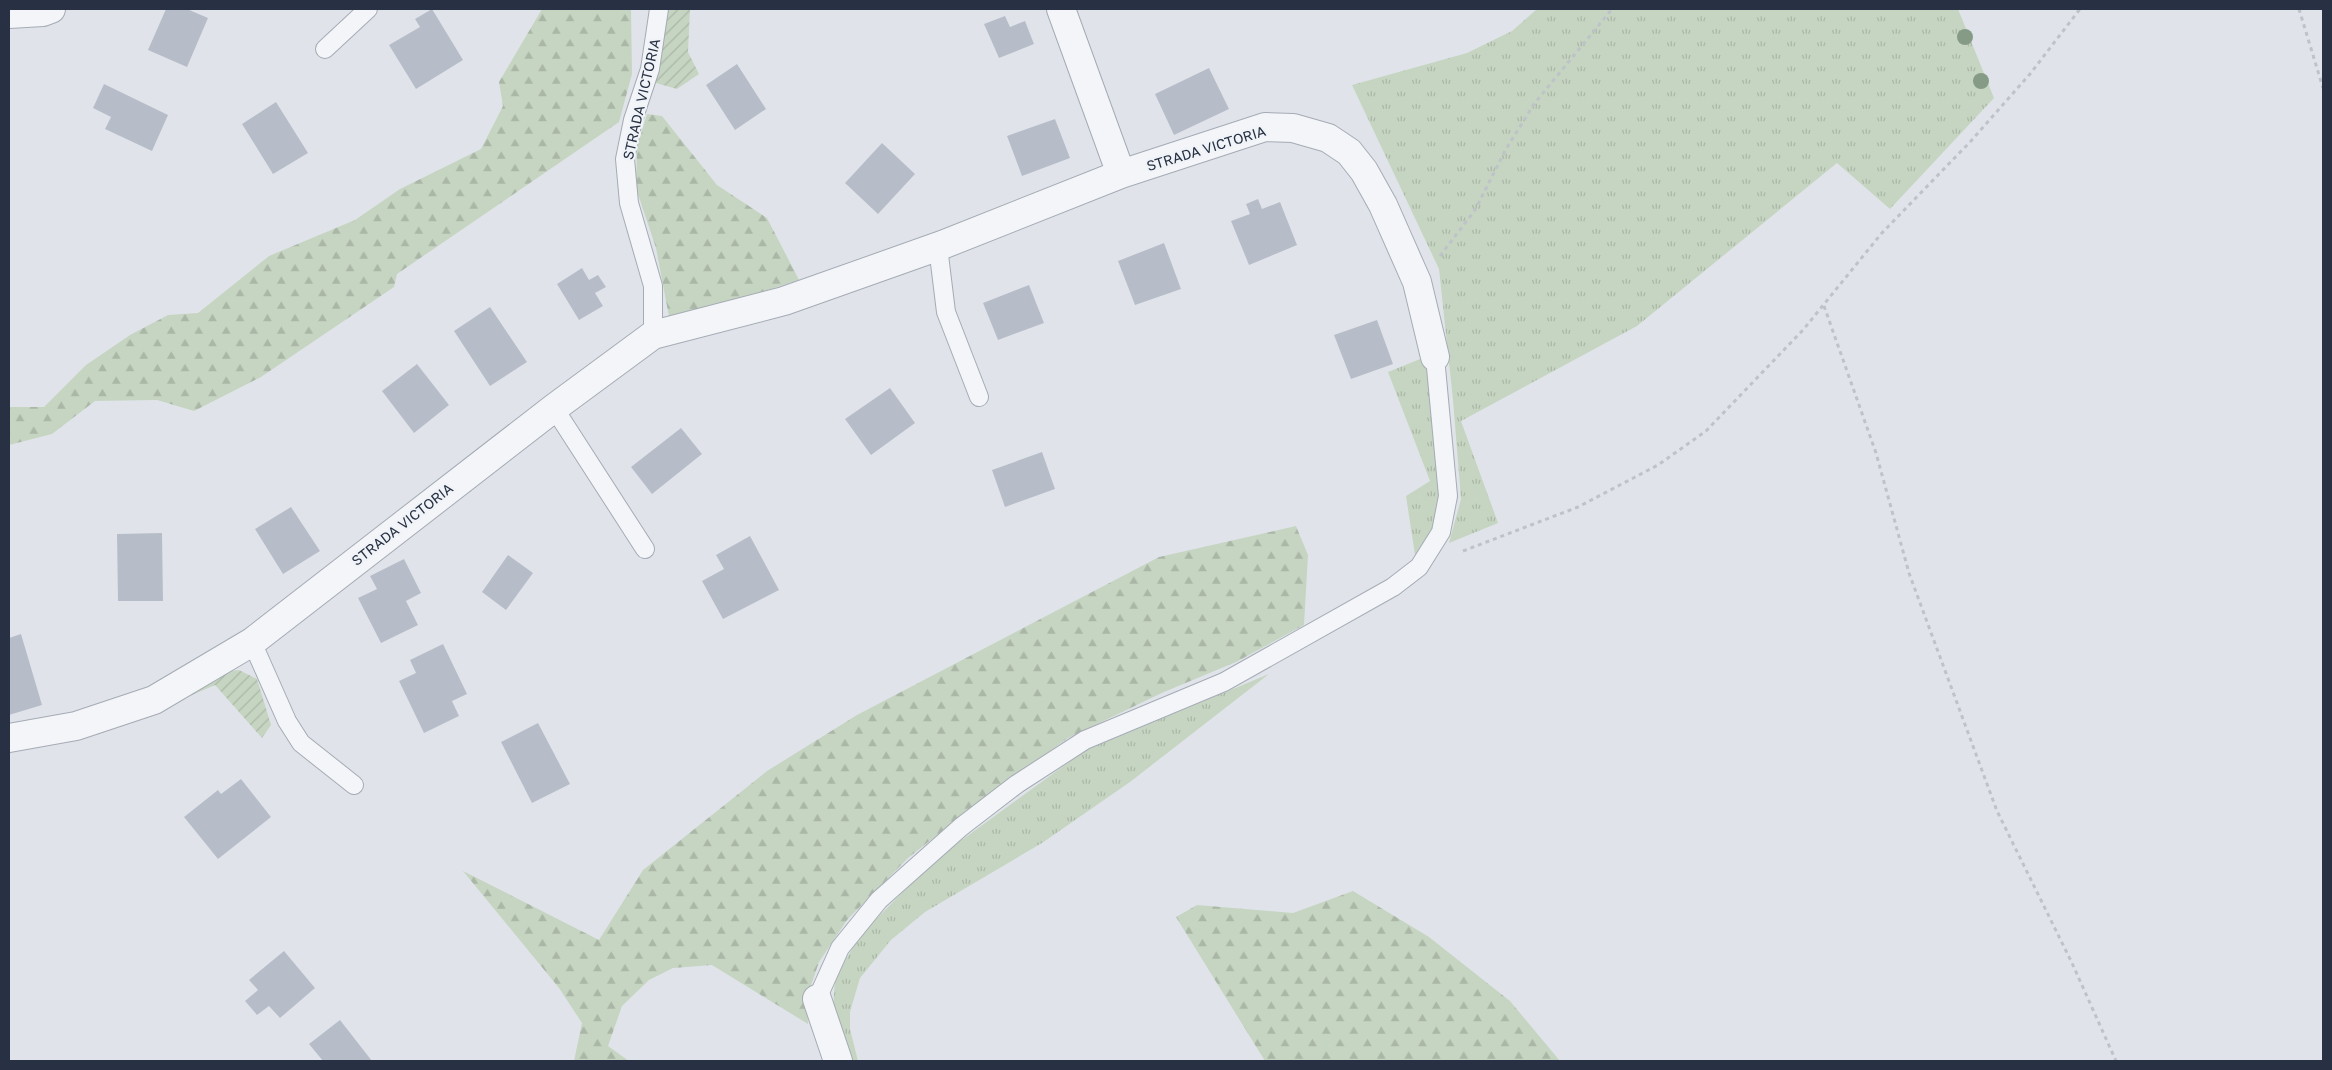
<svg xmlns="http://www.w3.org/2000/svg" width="2332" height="1070" font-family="'Golos Text',sans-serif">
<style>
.grass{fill:url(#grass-tufts)}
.forest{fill:url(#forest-firs)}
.garden{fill:url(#garden-furrows)}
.building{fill:#b7bdc8}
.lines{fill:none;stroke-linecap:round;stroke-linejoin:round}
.service-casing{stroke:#a5abb5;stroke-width:20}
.minor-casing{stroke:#a5abb5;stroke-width:30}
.path{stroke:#bec2c9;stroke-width:3;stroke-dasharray:4 4;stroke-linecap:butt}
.service{stroke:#f3f5f8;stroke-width:18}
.minor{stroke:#f3f5f8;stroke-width:28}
.tree{fill:#869b86}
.labels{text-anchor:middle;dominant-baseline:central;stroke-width:4.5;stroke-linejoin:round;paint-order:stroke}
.street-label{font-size:14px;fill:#273143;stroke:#f0f3f7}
</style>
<defs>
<pattern id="grass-tufts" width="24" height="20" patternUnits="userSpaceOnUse" patternTransform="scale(1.25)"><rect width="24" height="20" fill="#c6d5c1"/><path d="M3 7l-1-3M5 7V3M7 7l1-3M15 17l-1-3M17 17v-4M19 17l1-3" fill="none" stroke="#aab7a7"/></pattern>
<pattern id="forest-firs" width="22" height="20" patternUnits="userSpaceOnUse" patternTransform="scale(1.25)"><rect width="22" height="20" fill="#c6d5c1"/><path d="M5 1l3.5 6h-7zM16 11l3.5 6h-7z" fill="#aab7a7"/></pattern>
<pattern id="garden-furrows" width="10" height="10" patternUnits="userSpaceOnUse" patternTransform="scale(1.25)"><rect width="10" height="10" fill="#c6d5c1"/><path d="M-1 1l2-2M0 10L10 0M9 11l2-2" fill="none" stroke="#aab7a7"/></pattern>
</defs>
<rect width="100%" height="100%" fill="#e0e4ea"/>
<!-- grass -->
<path class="grass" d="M1537,9H1958L1994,98L1890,209L1837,163L1637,326L1461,421L1498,523L1449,543L1461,499L1453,400L1439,269L1352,85L1467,53L1512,31Z
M1425,357L1441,498L1432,531L1415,555L1406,496L1430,481L1388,372Z
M1269,674L1130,782L1042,843L925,912L891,940L860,978L850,1012V1029L858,1061H851L833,1012L835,977L862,933L937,858L1084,751Z"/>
<!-- forest -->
<path class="forest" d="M542,9H631L632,74L619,122L397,274L394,287L261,377L194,411L157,400L95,401L52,434L9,445V407H44L86,365L130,335L168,315L198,313L269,256L355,220L400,189L481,149L503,106L499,82Z
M647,114L662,116L717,185L767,218L799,280L670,322L656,248L636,188L637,147Z
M1296,526L1308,555L1304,625L1236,662L1164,692L1068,738L985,797L908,858L847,920L819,962L807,997L808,1024L712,965L673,968L649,980L622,1006L608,1046L629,1061H574L582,1023L559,988L463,871L599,940L643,870L767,771L857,715L1159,557Z
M1353,891L1429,937L1510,1001L1560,1061H1265L1176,917L1197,905L1293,913Z"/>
<!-- garden -->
<path class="garden" d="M666,9H690L688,52L699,74L677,89L656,83Z
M239,670L257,679L271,725L262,738L215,685L139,718L223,672Z"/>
<!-- building -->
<path class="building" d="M166,9H187L208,18L187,67L148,50Z
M432,9L463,60L416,89L389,45L420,27L415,19Z
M1005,16L1010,27L1025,21L1034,44L999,58L984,24Z
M737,64L766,109L735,130L706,85Z
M1209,68L1229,109L1174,135L1155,94Z
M104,84L168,115L152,151L105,129L111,117L93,108Z
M276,102L308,153L273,174L242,124Z
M1055,119L1070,158L1022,176L1007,136Z
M882,143L915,174L878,214L845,183Z
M1258,199L1262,209L1280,202L1297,245L1249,265L1231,221L1250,214L1246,204Z
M1164,243L1181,289L1135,305L1118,261Z
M582,268L589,280L598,275L606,287L595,293L603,306L579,320L557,284Z
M1029,285L1044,323L998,340L983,303Z
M490,307L527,362L490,386L454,331Z
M1377,320L1393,364L1351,379L1334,335Z
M417,364L449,405L414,433L382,391Z
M890,388L915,423L871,455L845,419Z
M681,428L702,454L652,494L631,467Z
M1042,452L1055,489L1005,507L992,470Z
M291,507L320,551L283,574L255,529Z
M162,533L163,601H118L117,534Z
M750,536L779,590L723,619L702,581L724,569L716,555Z
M508,555L533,573L506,610L482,592Z
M404,559L421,593L406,601L418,625L381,643L358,598L377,589L370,576Z
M21,634L42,705L9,715V638Z
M443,644L467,694L452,701L459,716L424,733L399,681L416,673L410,660Z
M538,723L570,784L532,803L501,742Z
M241,779L271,817L218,859L184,817L218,790L221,794Z
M284,951L315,988L280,1018L269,1006L257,1015L245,1001L258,990L249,980Z
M340,1020L372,1061H323L309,1044Z"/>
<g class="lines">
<defs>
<path id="service" d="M325,49L368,9
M938,247L946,312L979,397
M653,335V286L629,203L625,159L633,120L650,69L659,9
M554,408L645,549
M252,642L287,721L301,743L354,785
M817,999L840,948L879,900L961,827L1017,784L1085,740L1224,682L1393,587L1419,567L1441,532L1448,496L1435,357"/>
<path id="minor" d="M1061,9L1121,174
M9,14L43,12L51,9
M9,738L76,726L154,700L252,642L554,408L653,335L784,301L942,245L1121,174L1265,127L1293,128L1328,138L1349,152L1364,171L1383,205L1417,282L1435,357
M817,999L838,1061"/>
</defs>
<!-- service casing -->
<use href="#service" class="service-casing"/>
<!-- minor casing -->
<use href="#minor" class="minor-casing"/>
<!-- path -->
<path class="path" d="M2299,9L2323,88
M1440,256L1475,210L1506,149L1534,104L1612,9
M1824,306L1876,453L1909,573L1997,811L2072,963L2116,1061
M1463,551L1578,507L1658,465L1706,431L1803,330L1881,234L1971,141L2030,74L2080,9"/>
<!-- service -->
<use href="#service" class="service"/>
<!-- minor -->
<use href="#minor" class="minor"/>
</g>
<!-- trees -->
<g class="tree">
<circle cx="1965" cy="37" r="8"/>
<circle cx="1981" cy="81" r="8"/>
</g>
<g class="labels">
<!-- street labels -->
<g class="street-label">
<text transform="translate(641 99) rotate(-77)">STRADA VICTORIA</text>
<text transform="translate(1206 148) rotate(-17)">STRADA VICTORIA</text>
<text transform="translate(402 524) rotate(-38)">STRADA VICTORIA</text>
</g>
</g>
<!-- border -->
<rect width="2332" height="1070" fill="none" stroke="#273143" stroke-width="20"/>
</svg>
